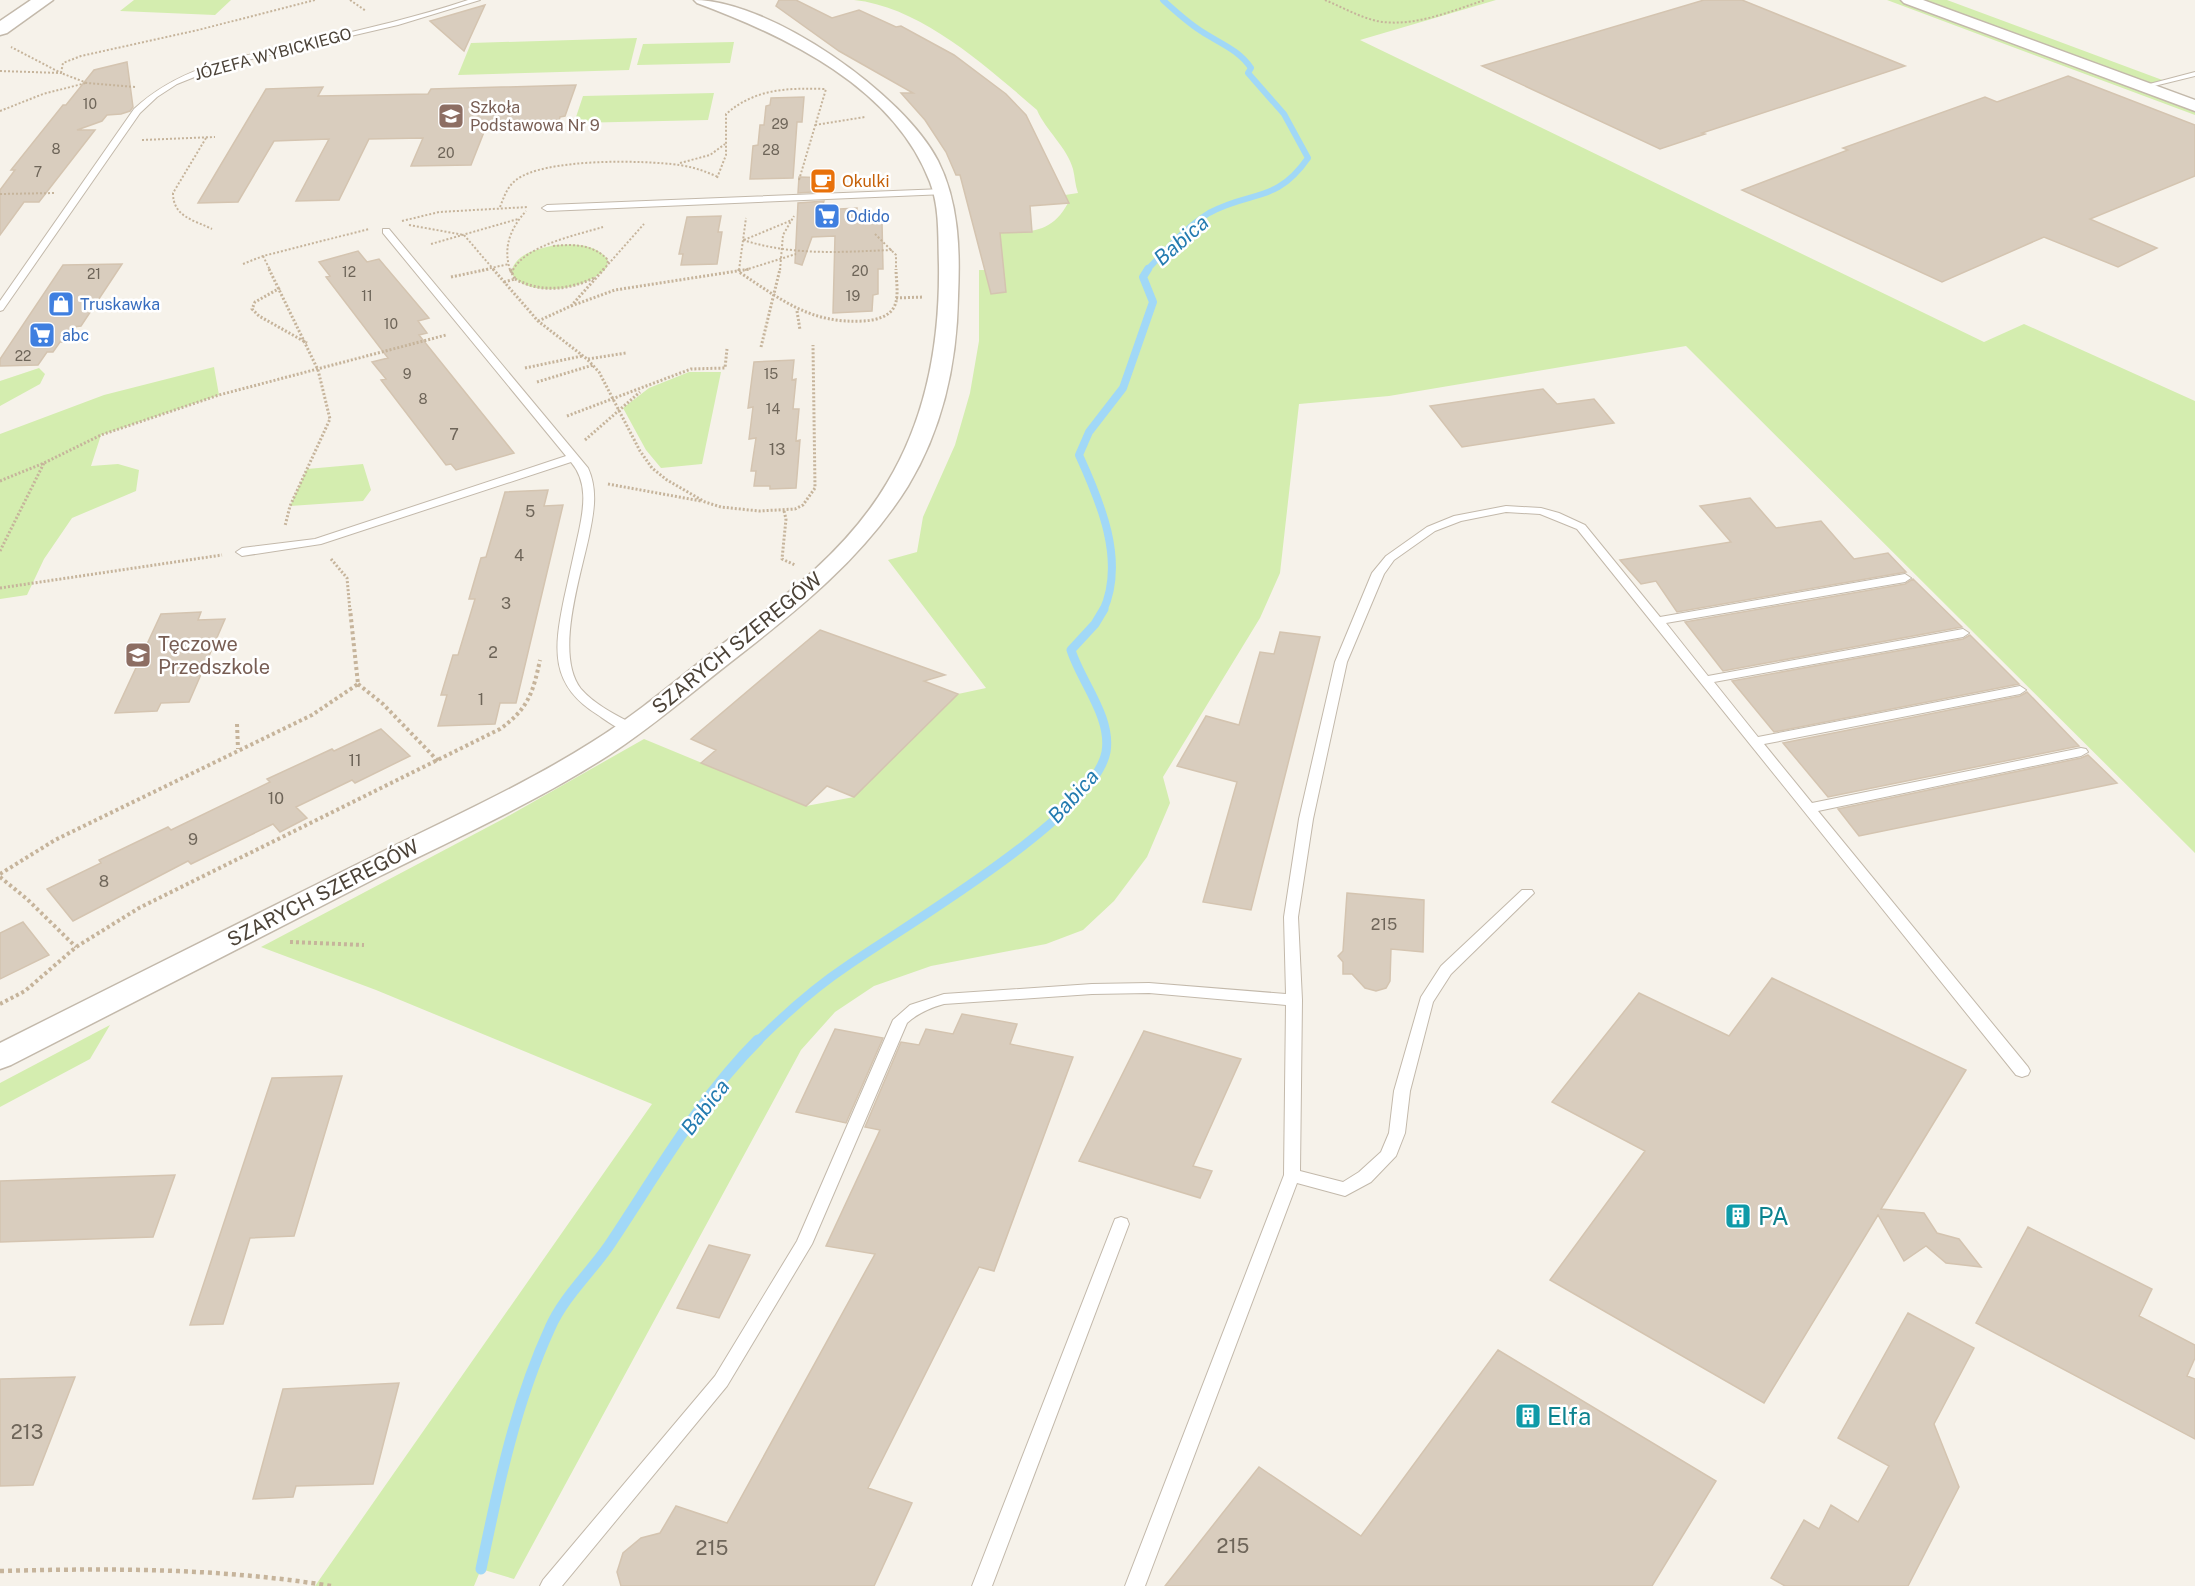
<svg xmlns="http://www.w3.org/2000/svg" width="2195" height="1586" font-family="'Public Sans',sans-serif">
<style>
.green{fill:#d4edaf}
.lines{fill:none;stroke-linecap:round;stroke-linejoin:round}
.stream-far3{stroke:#a1d8f7;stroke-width:6}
.stream-far2{stroke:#a1d8f7;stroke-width:8}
.stream-far1{stroke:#a1d8f7;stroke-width:9}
.stream{stroke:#a1d8f7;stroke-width:11}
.building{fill:#d9cdbe;stroke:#d4c4b0;stroke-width:1.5}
.service-casing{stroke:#c3b9ab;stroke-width:2}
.minor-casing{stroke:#c3b9ab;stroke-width:3}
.tertiary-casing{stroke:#c3b9ab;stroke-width:3}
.path-far3{stroke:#c6b49b;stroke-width:2;stroke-dasharray:2 2;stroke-linecap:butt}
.path-far2{stroke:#c6b49b;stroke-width:3;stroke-dasharray:2 2;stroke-linecap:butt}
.path-far1{stroke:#c6b49b;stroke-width:4;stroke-dasharray:3 3;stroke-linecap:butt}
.path{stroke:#c6b49b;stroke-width:4.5;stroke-dasharray:4 4;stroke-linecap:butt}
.service{fill:#fff;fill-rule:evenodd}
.minor{fill:#fff;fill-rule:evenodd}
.tertiary{fill:#fff;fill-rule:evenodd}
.labels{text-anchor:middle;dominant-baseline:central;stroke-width:5;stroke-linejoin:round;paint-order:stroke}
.far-number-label{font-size:14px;fill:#6e6559}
.far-street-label{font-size:16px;fill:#4b4237;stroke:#fff}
.far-education-label{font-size:16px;fill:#785e54;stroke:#fff;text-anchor:start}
.far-food-label{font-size:16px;fill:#c56008;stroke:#fff;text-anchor:start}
.far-shop-label{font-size:16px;fill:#366cbe;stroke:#fff;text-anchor:start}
.number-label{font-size:16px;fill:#6e6559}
.street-label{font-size:20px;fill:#4b4237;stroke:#fff}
.education-label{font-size:20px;fill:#785e54;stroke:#fff;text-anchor:start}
.near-number-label{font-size:20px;fill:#6e6559}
.water-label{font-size:21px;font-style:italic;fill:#237bb0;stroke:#fff}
.near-culture-label{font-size:24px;fill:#0d838f;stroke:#fff;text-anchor:start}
</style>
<rect width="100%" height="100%" fill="#f6f2ea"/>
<!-- green -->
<path class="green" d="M134,0H231L215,15L120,11Z
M748,0H1496L1360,40L1984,342L2024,324L2195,401V853L1686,346L1389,396L1299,404L1280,573L1260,618L1163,777L1170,803L1147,857L1114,901L1083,930L1046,944L931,966L874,986L835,1012L801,1050L514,1579L481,1569L474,1586H315L652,1104L376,990L261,947L503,819L644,739L806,806L854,797L958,694L986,688L888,560L917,552L923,517L955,445L970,393L979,341V270H1000V233C1031,232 1052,233 1068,203L1065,195L1078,193C1075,185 1075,177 1073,169C1067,147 1046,131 1037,110C988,68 922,7 854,0C820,0 783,0 748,0Z
M1887,0H1947L2165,81L2144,86L2195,106V115Z
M637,38L629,70L458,75L471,43Z
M734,42L730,63L637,65L643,44Z
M714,93L708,120L574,123L583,96Z
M555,245C574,244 596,243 608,260L607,267C589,290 528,300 511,273C515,253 538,249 555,245Z
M214,367L219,395L101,435L91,466L118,464L139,470L136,491L72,518L44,559L27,595L0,599V434L104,395Z
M39,368L45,374L40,384L0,406V381Z
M689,372H721L702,464L661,468L646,450L623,408L649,388Z
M363,464L371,490L363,501L290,506L307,469Z
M110,1025L90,1059L0,1107V1083Z"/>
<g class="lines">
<!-- stream-far3 -->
<path class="stream-far3" d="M1147,270C1165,251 1186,227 1209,213C1251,190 1276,204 1308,158L1284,114L1248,73L1251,68C1238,49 1219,43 1201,31C1187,22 1175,11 1163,0"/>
<!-- stream-far2 -->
<path class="stream-far2" d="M1103,611C1126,561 1100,501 1079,455L1089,432L1123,388L1153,302L1143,277L1148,269"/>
<!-- stream-far1 -->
<path class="stream-far1" d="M757,1042C785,1014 814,988 847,966C903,927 1094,816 1106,752C1112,717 1081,682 1071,650L1095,624L1104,609"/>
<!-- stream -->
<path class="stream" d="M481,1569C498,1487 515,1404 550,1328C563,1298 589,1274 608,1247C655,1177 698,1100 758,1040"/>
</g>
<!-- building -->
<path class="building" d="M779,0H796L832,18L859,10L896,27L901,26L954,55L1006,94L1026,115L1069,203L1030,206L1032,232L1000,233L1006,292L991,294L960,175H956L946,152L925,120L901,93H913L839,51L776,6Z
M1704,0H1742L1905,66L1702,133L1705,134L1660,149L1482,66Z
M485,5L464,51L430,21Z
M127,62L133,107L130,111L121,114L107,115L102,121L77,130H95L39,202H24L0,235V190L15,170H11L63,105H66L94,70Z
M2068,76L2195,125V176L2090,219L2157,248L2118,267L2044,237L1942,282L1742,190L1848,150L1843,148L1985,97L1997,102Z
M576,85L565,116L560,117L558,125L486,127L471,165L411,166L423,138L369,139L339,200L296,201L329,139L274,141L238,202L198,203L266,89L323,87L318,96L428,94L431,89Z
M804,97L802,122H797L793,178L750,179L753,146L758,145L760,125H764L766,106L770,105L771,98Z
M799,177L832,178L827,191L798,193Z
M824,201L821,210L857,208V222L882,221L883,269H878V294L873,295L872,311L833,313L835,236L812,237L802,265L795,263L798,203Z
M721,216L718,232H722L717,264L681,265L683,254H679L687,217Z
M358,251L367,262L379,259L429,318L418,321L427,333L419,335L514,453L456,470L451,464L446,465L381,380L386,379L372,362L388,358L326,277L330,276L319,262Z
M122,264L81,326L73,327L63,342H60L53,352H47L38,365L0,366V359L63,265Z
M794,360L792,380L796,379L793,409H799L796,441L800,440L796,488L770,489V486H754L756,471H751L756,438L749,439L753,407L748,408L754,362Z
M1543,389L1557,404L1594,399L1614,423L1462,447L1430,406Z
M548,490L544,506L563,505L516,703H500L495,724L438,726L447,695H441L453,655H458L475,599H469L481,558L486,557L505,492Z
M1750,498L1776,528L1821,521L1854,559L1888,553L1906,572L1677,612L1656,581L1641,584L1620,560L1731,542L1700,506Z
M1913,579L1962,627L1723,671L1685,622L1905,584Z
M201,612L198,620L225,619L189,702L161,703L157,711L115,713L161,614Z
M820,630L945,675L924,681L958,694L854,797L827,786L806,806L701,763L716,750L691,739Z
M1280,632L1320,637L1251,910L1203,902L1237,782L1177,766L1206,716L1239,725L1260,652L1274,654Z
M1970,635L2019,684L1774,732L1732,681L1963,639Z
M2027,692L2079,746L1828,797L1783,743L2020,696Z
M381,729L410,756L355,783L352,780L296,807L307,818L280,832L273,824L191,864L188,861L73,921L47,889L101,863L99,860L168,827L171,830L270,782L267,779L332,749L334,751Z
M2088,755L2117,783L1859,836L1838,809L2081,758Z
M1347,893L1424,900L1423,952L1391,949L1390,981L1386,988L1376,991L1365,988L1352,974H1343V962L1338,956L1343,951Z
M23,922L49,955L0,979V933Z
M1772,978L1966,1070L1881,1209L1924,1213L1937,1233L1959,1239L1981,1267L1946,1263L1926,1246L1904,1261L1878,1215L1764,1403L1550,1280L1645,1151L1552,1102L1639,993L1729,1036Z
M962,1014L1017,1024L1010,1044L1073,1057L994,1271L979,1267L868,1488L912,1503L874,1586H621L617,1572L623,1553L641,1538L660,1533L676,1506L727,1523L875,1254L826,1246L880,1130L865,1127L901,1042L919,1045L926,1029L953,1034Z
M835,1029L883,1038L846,1123L796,1112Z
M1144,1031L1241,1059L1193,1166L1212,1171L1200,1198L1079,1161Z
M342,1076L294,1236L250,1238L223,1324L190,1325L272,1078Z
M175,1175L153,1237L0,1242V1181Z
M2028,1227L2152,1289L2139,1316L2195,1345V1358L2187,1376L2195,1379V1439L1976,1323Z
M709,1245L750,1255L719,1318L677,1308Z
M1908,1313L1974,1348L1934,1424L1959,1487L1908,1586H1785L1771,1578L1804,1520L1819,1529L1831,1505L1858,1522L1889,1466L1838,1438Z
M1498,1350L1716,1481L1652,1586H1165L1259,1467L1361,1536Z
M75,1377L33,1485L0,1486V1379Z
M399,1383L373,1484L296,1486L293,1497L253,1499L283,1389Z"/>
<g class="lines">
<defs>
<path id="service" d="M468,0H480L398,25L222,66L177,84L157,97L140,113L3,310L0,311V301L134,109C185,62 247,56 312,41C365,29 417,17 468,0Z
M2195,72V76L2142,89L2138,87Z
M943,189L948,192L946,194L547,211L542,208L547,205Z
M383,229H389L588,468C598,490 594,512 589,536C581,575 554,655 581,689C595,705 616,715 635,725L637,728L635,731C623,734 607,721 598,715C549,685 554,648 564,599C569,576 574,554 579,531C584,507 588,482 571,462L321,544L242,556L236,552L242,548L315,539L566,456L383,233Z
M1506,506L1541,508L1559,513L1585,525L1660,617L1905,574L1911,578L1905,582L1666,623L1708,676L1963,629L1969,633L1963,637L1714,682L1758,737L2020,686L2026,690L2020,694L1764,744L1812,803L2081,748L2086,749L2088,752L2081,756L1818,811L2028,1067L2030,1071L2028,1075L2022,1077L2016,1075L1577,529L1540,514L1506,512L1461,521L1435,531L1394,560L1384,574L1347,662L1313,819L1298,917L1302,1000L1300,1171L1343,1182L1359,1172L1381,1152L1389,1133L1394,1091L1421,997L1441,966L1522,890H1532L1534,893L1451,974L1433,1002L1410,1091L1405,1133L1396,1156L1371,1182L1345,1196L1297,1183L1145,1586H1125L1284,1175L1286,1005L1149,993L1092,994L944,1004C930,1008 918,1013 907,1023L812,1244L727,1386L562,1586H540L543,1580L715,1376L797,1241L893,1020L910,1005L944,994L1092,984L1149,983L1286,994L1284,917L1299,819L1335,662L1372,573L1386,556L1427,527L1454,516Z
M1121,1217L1127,1219L1129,1224L992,1586H972L1113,1224L1115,1219Z"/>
<path id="minor" d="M694,0C770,0 904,94 938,161C959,203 960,250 958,296C957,363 943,428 908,486C863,558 799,609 732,661C691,693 652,727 609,755C536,802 456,838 380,876C257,939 134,1002 11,1065L0,1069V1043C123,981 245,920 368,859C443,821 521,787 592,742C637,714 678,679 720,646C782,599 847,551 887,483C927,417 940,341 939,265C938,238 940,208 930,182C894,87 786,36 697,3Z
M1901,0H1923L2195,100V111L1904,3Z"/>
<path id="tertiary" d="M31,0H53L7,33L0,35V21Z"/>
</defs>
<!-- service casing -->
<use href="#service" class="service-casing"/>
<!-- minor casing -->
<use href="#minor" class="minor-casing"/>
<!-- tertiary casing -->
<use href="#tertiary" class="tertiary-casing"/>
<!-- path-far3 -->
<path class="path-far3" d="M350,0L366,11
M1325,0C1342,7 1359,17 1377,21C1413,28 1451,11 1485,0
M0,71L61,73L11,47
M135,87L87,83L61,73L63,63L81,56L198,30L315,0
M0,111L43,94L86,83
M815,125L865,117
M206,138L173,193C173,217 194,220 212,229
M142,140L215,137
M680,163L710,155L725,144
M717,178L726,155V114C756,88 788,88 826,89
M799,180L826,89
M0,194L56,193
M500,207C504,197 507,187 516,180C544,158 644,160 679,165C693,167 705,171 718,177
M402,221L439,212L528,207
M409,225L464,235L494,270
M875,234L896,255V270
M743,240C793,256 841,252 892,250
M744,240L792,220
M431,244L518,219
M553,246C573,244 593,244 608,260L607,265
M263,256L270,270
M243,264L263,256L369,229
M482,270L509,264
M510,270C503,247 510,229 526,211
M513,270C526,245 577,235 603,227
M603,270L644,224
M739,270L746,218
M745,270L796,254
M780,270L783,235L794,216"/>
<!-- path-far2 -->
<path class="path-far2" d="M269,269L318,370L330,419L290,506L285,526
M493,269L538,321L587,359L599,372L640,451L652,468L667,480L705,502L721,507L759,511L795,509L803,505L815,488L813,345
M739,269V272C782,300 810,324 864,321C876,320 890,317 895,305C899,295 896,279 896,269
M511,273L513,269
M451,277L489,269
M515,279C541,293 568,290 594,278
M504,282L515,279L510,269
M280,288L255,302L252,309L259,316L307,343
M896,298L924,297
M571,306L615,290L750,269
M797,311L800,330
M538,321L571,306L604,269
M761,347L780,269
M588,359L626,353
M525,368L582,356
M537,382L593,365
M567,416L691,369L725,368L727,349
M585,440L640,392
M0,481L44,463L101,435L219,395L446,335
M608,484L701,501
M784,511L786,519L782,559L795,565
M0,551L44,463
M331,559L347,578L350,611
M0,588L222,555"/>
<!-- path-far1 -->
<path class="path-far1" d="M358,684L383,704L438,761
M237,724L238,749
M0,874L55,840L312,715L358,684L350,609
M0,877L27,899L76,947
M290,942L364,945
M0,1004L25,991L76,947L139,908L500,729C528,709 533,693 540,660"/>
<!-- path -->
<path class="path" d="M0,1571C111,1568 221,1568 331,1586"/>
<!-- service -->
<use href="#service" class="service"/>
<!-- minor -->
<use href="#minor" class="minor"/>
<!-- tertiary -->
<use href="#tertiary" class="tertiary"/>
</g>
<!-- icons -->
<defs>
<symbol id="school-square" viewBox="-11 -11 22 22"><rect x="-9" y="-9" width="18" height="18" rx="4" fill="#8d6e63" stroke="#fff"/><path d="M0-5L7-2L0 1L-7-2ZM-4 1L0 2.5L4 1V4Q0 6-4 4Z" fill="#fff"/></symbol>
<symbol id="cafe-square" viewBox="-11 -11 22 22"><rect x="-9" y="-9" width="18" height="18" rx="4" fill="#e8710a" stroke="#fff"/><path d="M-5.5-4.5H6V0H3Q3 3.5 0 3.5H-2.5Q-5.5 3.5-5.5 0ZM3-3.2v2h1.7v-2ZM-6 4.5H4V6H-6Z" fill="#fff"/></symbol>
<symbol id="supermarket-square" viewBox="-11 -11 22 22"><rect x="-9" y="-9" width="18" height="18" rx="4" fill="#3f7fe0" stroke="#fff"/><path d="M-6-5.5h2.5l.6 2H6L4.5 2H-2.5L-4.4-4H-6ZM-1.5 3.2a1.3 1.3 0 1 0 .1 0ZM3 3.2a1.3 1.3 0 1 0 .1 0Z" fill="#fff"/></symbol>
<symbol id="shop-square" viewBox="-11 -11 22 22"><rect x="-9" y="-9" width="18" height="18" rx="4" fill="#3f7fe0" stroke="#fff"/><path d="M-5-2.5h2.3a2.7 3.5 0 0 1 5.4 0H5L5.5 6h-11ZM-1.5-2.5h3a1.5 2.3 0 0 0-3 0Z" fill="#fff"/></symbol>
<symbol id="building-square" viewBox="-11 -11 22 22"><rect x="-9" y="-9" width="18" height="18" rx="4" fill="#0f9aa8" stroke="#fff"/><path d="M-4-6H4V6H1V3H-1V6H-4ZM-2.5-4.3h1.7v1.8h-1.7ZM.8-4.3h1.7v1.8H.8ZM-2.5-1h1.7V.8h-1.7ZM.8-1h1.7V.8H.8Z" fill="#fff"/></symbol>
</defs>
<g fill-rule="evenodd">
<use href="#school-square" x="436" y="101" width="30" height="30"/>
<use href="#cafe-square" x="808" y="166" width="30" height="30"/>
<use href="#supermarket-square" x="812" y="201" width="30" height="30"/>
<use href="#shop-square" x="46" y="289" width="30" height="30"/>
<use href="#supermarket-square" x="27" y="320" width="30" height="30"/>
<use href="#school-square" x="123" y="640" width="30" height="30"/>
<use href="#building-square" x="1723" y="1201" width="30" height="30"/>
<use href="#building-square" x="1513" y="1401" width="30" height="30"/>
</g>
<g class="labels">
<!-- far-number labels -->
<g class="far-number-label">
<text x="90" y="104">10</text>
<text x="780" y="124">29</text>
<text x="56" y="149">8</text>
<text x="771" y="150">28</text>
<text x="446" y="153">20</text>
<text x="38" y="172">7</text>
<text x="860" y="271">20</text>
<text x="349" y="272">12</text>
<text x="94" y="274">21</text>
<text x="367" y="296">11</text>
<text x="853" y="296">19</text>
<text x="391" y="324">10</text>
<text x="23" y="356">22</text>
<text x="407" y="374">9</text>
<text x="771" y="374">15</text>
<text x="423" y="399">8</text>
<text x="773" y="409">14</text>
</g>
<!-- far-street labels -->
<g class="far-street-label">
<text transform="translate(273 54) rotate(-15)">JÓZEFA WYBICKIEGO</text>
</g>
<!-- far-education labels -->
<g class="far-education-label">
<text x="470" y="107">Szkoła<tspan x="470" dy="18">Podstawowa Nr 9</tspan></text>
</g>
<!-- far-food labels -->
<g class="far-food-label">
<text x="842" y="181">Okulki</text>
</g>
<!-- far-shop labels -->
<g class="far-shop-label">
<text x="846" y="216">Odido</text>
<text x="80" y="304">Truskawka</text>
<text x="62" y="335">abc</text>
</g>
<!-- number labels -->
<g class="number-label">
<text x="454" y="434">7</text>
<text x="777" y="449">13</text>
<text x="530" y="511">5</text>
<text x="519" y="555">4</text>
<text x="506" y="603">3</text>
<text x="493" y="652">2</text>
<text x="481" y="699">1</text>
<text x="355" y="760">11</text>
<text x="276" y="798">10</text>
<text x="193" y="839">9</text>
<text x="104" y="881">8</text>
<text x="1384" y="924">215</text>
</g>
<!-- street labels -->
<g class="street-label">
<text transform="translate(737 643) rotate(-39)">SZARYCH SZEREGÓW</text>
<text transform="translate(323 893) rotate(-27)">SZARYCH SZEREGÓW</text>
</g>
<!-- education labels -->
<g class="education-label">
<text x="158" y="644">Tęczowe<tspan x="158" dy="23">Przedszkole</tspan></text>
</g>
<!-- near-number labels -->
<g class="near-number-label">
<text x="27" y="1432">213</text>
<text x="1233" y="1546">215</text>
<text x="712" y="1548">215</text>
</g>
<!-- water labels -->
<g class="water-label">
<text transform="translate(1181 240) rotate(-41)">Babica</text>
<text transform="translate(1073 796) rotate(-48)">Babica</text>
<text transform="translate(705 1107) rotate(-52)">Babica</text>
</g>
<!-- near-culture labels -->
<g class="near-culture-label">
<text x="1758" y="1216">PA</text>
<text x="1547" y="1416">Elfa</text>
</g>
</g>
</svg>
